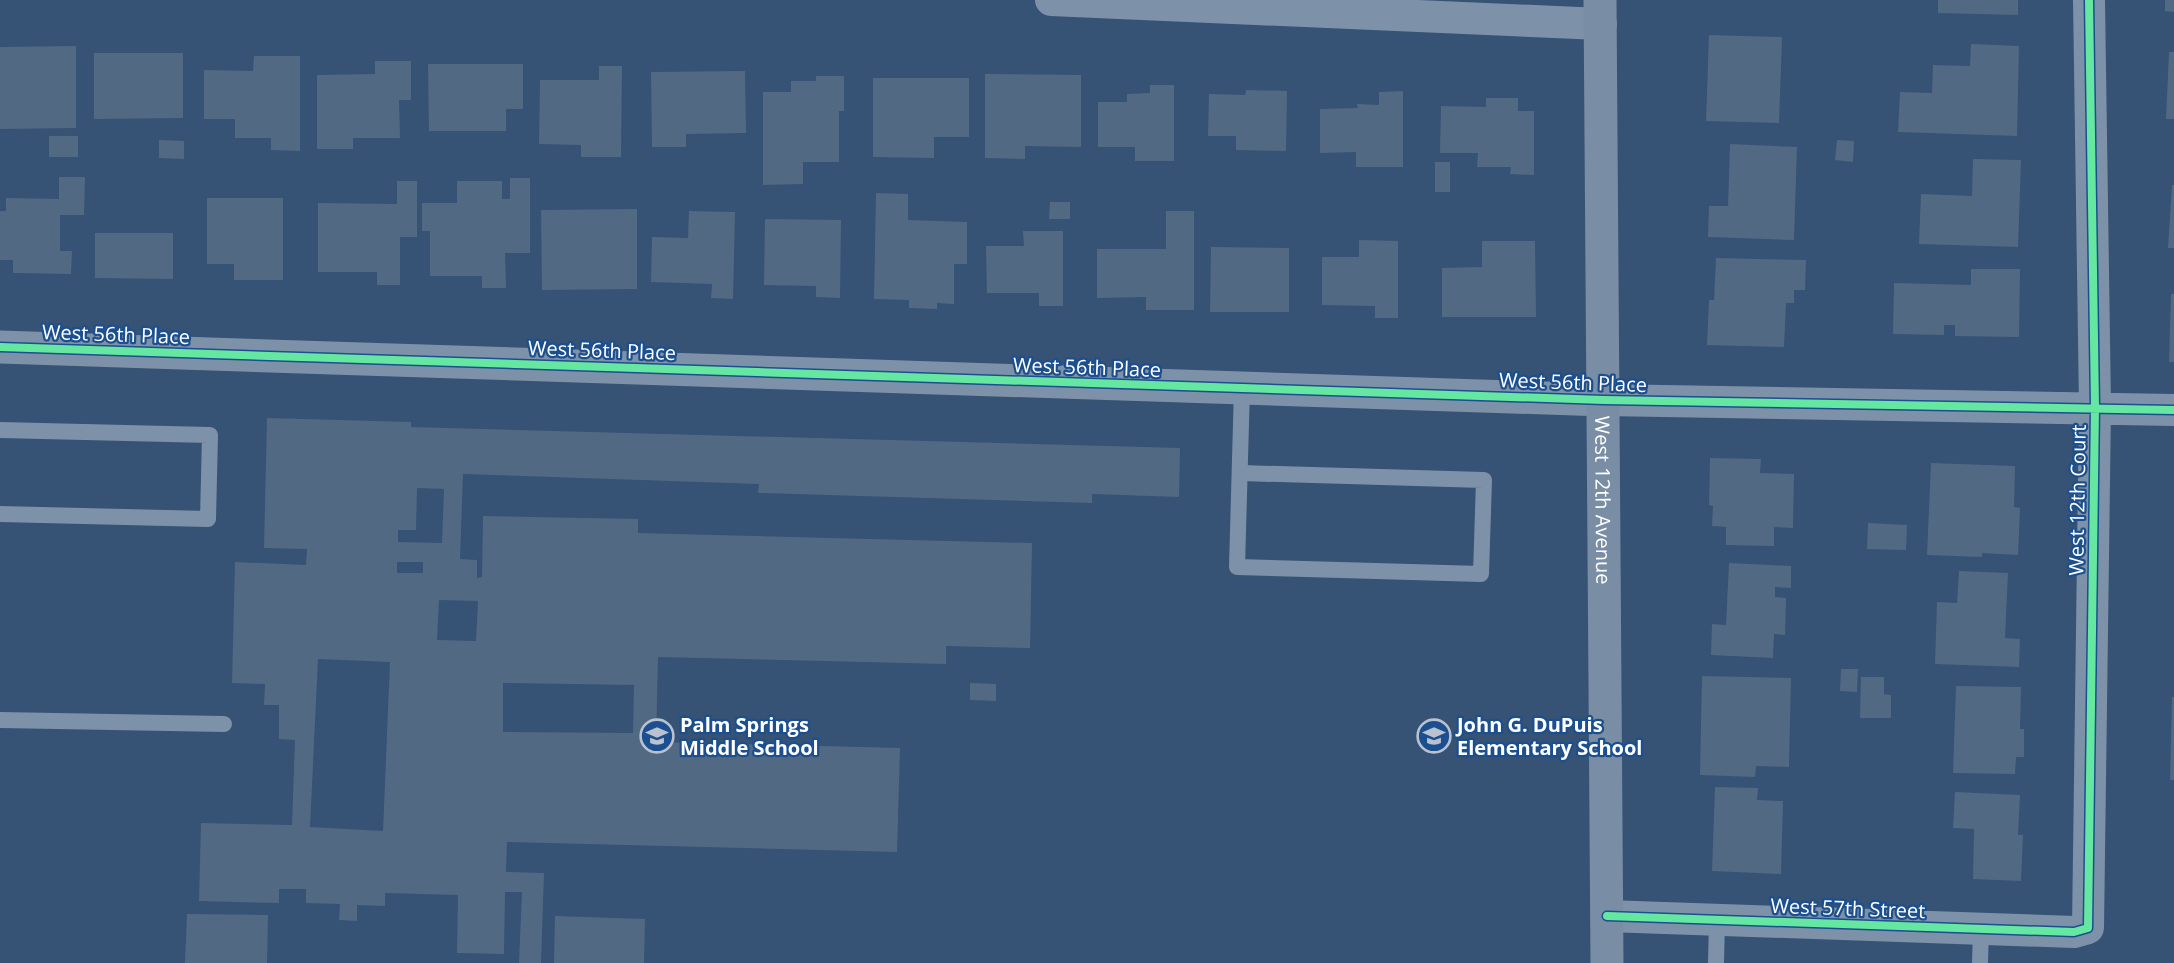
<svg xmlns="http://www.w3.org/2000/svg" width="2174" height="963" font-family="'Open Sans',sans-serif">
<style>
.building{fill:#526984;fill-rule:evenodd}
.lines{fill:none;stroke-linecap:round;stroke-linejoin:round}
.service{stroke:#7d92a8;stroke-width:16}
.minor{stroke:#7d92a8;stroke-width:32}
.tertiary{stroke:#7d92a8;stroke-width:33}
.secondary{stroke:#798da4;stroke-width:33}
.cycleway-casing{stroke:#1b4f8f;stroke-width:11}
.cycleway{stroke:#66e7a1;stroke-width:8}
.labels{text-anchor:middle;dominant-baseline:central;stroke-width:4.5;stroke-linejoin:round;paint-order:stroke}
.street-label{font-size:20px;fill:#fff;stroke:#1b4f8f}
.poi-label{font-size:20px;font-weight:bold;fill:#fff;stroke:#1b4f8f;text-anchor:start}
</style>
<rect width="100%" height="100%" fill="#365274"/>
<!-- building -->
<path class="building" d="M1938,0H2018V15L1938,13Z
M2165,0H2174V12L2165,11Z
M1709,35L1782,37L1779,123L1706,121Z
M1971,44L2019,46L2017,136L1898,132L1900,92L1932,93L1933,65L1970,66Z
M76,46V128L0,129V47Z
M2169,52H2174V119H2166Z
M94,53H183V118L94,119Z
M254,56H300V151L271,150V138H235V119H204V70L253,71Z
M375,61H411V100H399L400,138H353V149H317V75L375,74Z
M428,64H523V109H506V131H429Z
M599,66H622L621,157H581V145L539,144L540,80H599Z
M745,71L746,133L686,134V147H652L651,72Z
M985,74L1081,75V147L1025,146V159L985,158Z
M816,76H844V111H839V162H803V184L763,185V92H791V81H816Z
M873,78H969V137H934V158L873,157Z
M1150,85H1174V161H1135V147H1098V102H1127V94L1150,93Z
M1246,90L1287,91L1286,151L1236,150V136H1208L1209,94L1245,95Z
M1403,91V167H1356V152L1320,153V109L1358,108L1357,104L1379,105V92Z
M1486,98H1518V111H1534V175L1510,174L1511,167H1477L1478,153H1440L1441,106L1486,107Z
M49,136H78V157H49Z
M159,140L184,141V159L159,158Z
M1837,140L1854,141L1853,162L1835,160Z
M1730,144L1797,147L1794,240L1708,237L1709,206H1728Z
M1973,159L2021,160L2018,247L1919,244L1921,194L1972,196Z
M1435,162H1450V192H1435Z
M59,177H85L84,215H60V251H72L71,274L13,273V260H0V211H6V198L59,199Z
M510,178H530V253H505L506,288H482V276H430V231H422V203H457V181H502V199H510Z
M397,181H417V237H400V285H377V272H318V203L397,204Z
M2172,185H2174V248H2168Z
M876,193L908,194V220L967,222V264H954V304L937,303V309L909,308V300L874,299Z
M207,198H283V280H234V264H207Z
M1050,202H1070V219H1049Z
M637,209V289L542,290L541,210Z
M689,211L735,212L733,299L711,298L712,284L651,282L652,237L688,238Z
M1166,211H1194V310H1146V297L1097,298V249H1166Z
M765,219L841,220L840,298L816,297V286L764,285Z
M1023,231H1063V306H1039V293H987L986,246H1024Z
M95,233H173V279L95,278Z
M1359,240L1398,241V318H1375V306L1322,305V257H1359Z
M1482,241H1535L1536,317H1442V268L1482,267Z
M1211,247L1289,248V312H1210Z
M1716,258L1806,260L1805,290H1794V303H1786L1784,347L1707,345L1709,300H1714Z
M1971,269H2020L2019,337L1955,336V325H1944V335L1893,334L1894,283L1971,285Z
M2171,294H2174V362H2169Z
M267,418L411,422V427L1180,448L1179,497L1092,494V503L758,493L759,484L463,474L460,559L477,560V578L482,577L483,516L638,519V533L1032,543L1030,648L946,646V664L658,657L656,742L900,748L897,852L507,842L506,872L544,873L541,963H519L522,892H505L504,954L457,953L458,895L385,893V906L357,905V921L339,920L340,904L306,903V889H279V903L199,901L201,823L292,825L295,740L279,739V705H264L265,684L232,683L235,562L306,565L307,549L264,548ZM417,488L444,489L442,543L398,542V530H416ZM397,562H423V573H397ZM439,600L478,601L476,641L437,640ZM318,659L390,662L383,831L310,827ZM503,683L634,685L633,733L503,732Z
M1710,458L1761,459L1760,473L1794,474L1793,528L1774,527V546L1726,545V527L1712,526L1713,506L1709,505Z
M1931,463L2015,466L2014,507L2020,508L2018,555L1982,553V557L1927,555Z
M1868,523L1907,525L1906,550L1867,549Z
M1729,563L1791,566V588L1775,587V597L1786,598L1785,635L1774,634L1773,658L1711,655L1712,624L1726,625Z
M1959,571L2008,573L2005,638L2020,639L2019,667L1935,664L1937,602L1957,603Z
M1841,669H1858L1857,692L1840,691Z
M1702,676L1791,678L1789,767L1756,766L1755,777L1700,775Z
M1861,677H1884V694L1891,695V718H1860Z
M970,683L996,684V701L970,700Z
M1956,686L2021,687L2020,729H2024V757H2016L2015,774L1953,773Z
M2172,697H2174V780H2170Z
M1715,787L1758,788L1757,800L1783,801L1781,874L1712,871Z
M1955,792L2020,795L2018,835H2023L2021,881L1973,879L1974,829L1953,828Z
M187,914L268,915L267,963H185Z
M555,916L645,919L644,963H554Z"/>
<g class="lines">
<!-- service -->
<path class="service" d="M0,430L210,435L208,519L0,514
M1240,473L1484,480L1481,574L1237,567L1242,388
M0,720L224,724
M1716,963L1717,920
M1980,963L1981,929"/>
<!-- minor -->
<path class="minor" d="M1051,0L1601,24
M1604,400L2174,410
M1607,916L2074,932L2088,928L2095,407L2089,0"/>
<!-- tertiary -->
<path class="tertiary" d="M0,347L1604,400"/>
<!-- secondary -->
<path class="secondary" id="s1" d="M1600,0L1607,963"/>
<defs>
<path id="cycleway" d="M0,347L1604,400L2174,410
M1607,916L2074,932L2088,928L2095,407L2089,0"/>
</defs>
<!-- cycleway casing -->
<use href="#cycleway" class="cycleway-casing"/>
<!-- cycleway -->
<use href="#cycleway" class="cycleway"/>
</g>
<!-- icons -->
<defs>
<symbol id="school-ring" viewBox="-11 -11 22 22"><circle r="9.5" fill="#1b4f8f" stroke="#b9c2ce" stroke-width="1.5"/><path d="M0-5L7-2L0 1L-7-2ZM-4 1L0 2.5L4 1V4Q0 6-4 4Z" fill="#b9c2ce"/></symbol>
</defs>
<g fill-rule="evenodd">
<use href="#school-ring" x="638" y="717" width="38" height="38"/>
<use href="#school-ring" x="1415" y="717" width="38" height="38"/>
</g>
<g class="labels">
<!-- street labels -->
<g class="street-label">
<text transform="translate(116 334) rotate(2)">West 56th Place</text>
<text transform="translate(602 350) rotate(2)">West 56th Place</text>
<text transform="translate(1087 367) rotate(2)">West 56th Place</text>
<text transform="translate(1573 382) rotate(2)">West 56th Place</text>
<text stroke="none"><textPath href="#s1" startOffset="500">West 12th Avenue</textPath></text>
<text transform="translate(2077 500) rotate(-89)">West 12th Court</text>
<text transform="translate(1848 908) rotate(2)">West 57th Street</text>
</g>
<!-- poi labels -->
<g class="poi-label">
<text x="680" y="724">Palm Springs<tspan x="680" dy="23">Middle School</tspan></text>
<text x="1457" y="724">John G. DuPuis<tspan x="1457" dy="23">Elementary School</tspan></text>
</g>
</g>
</svg>
